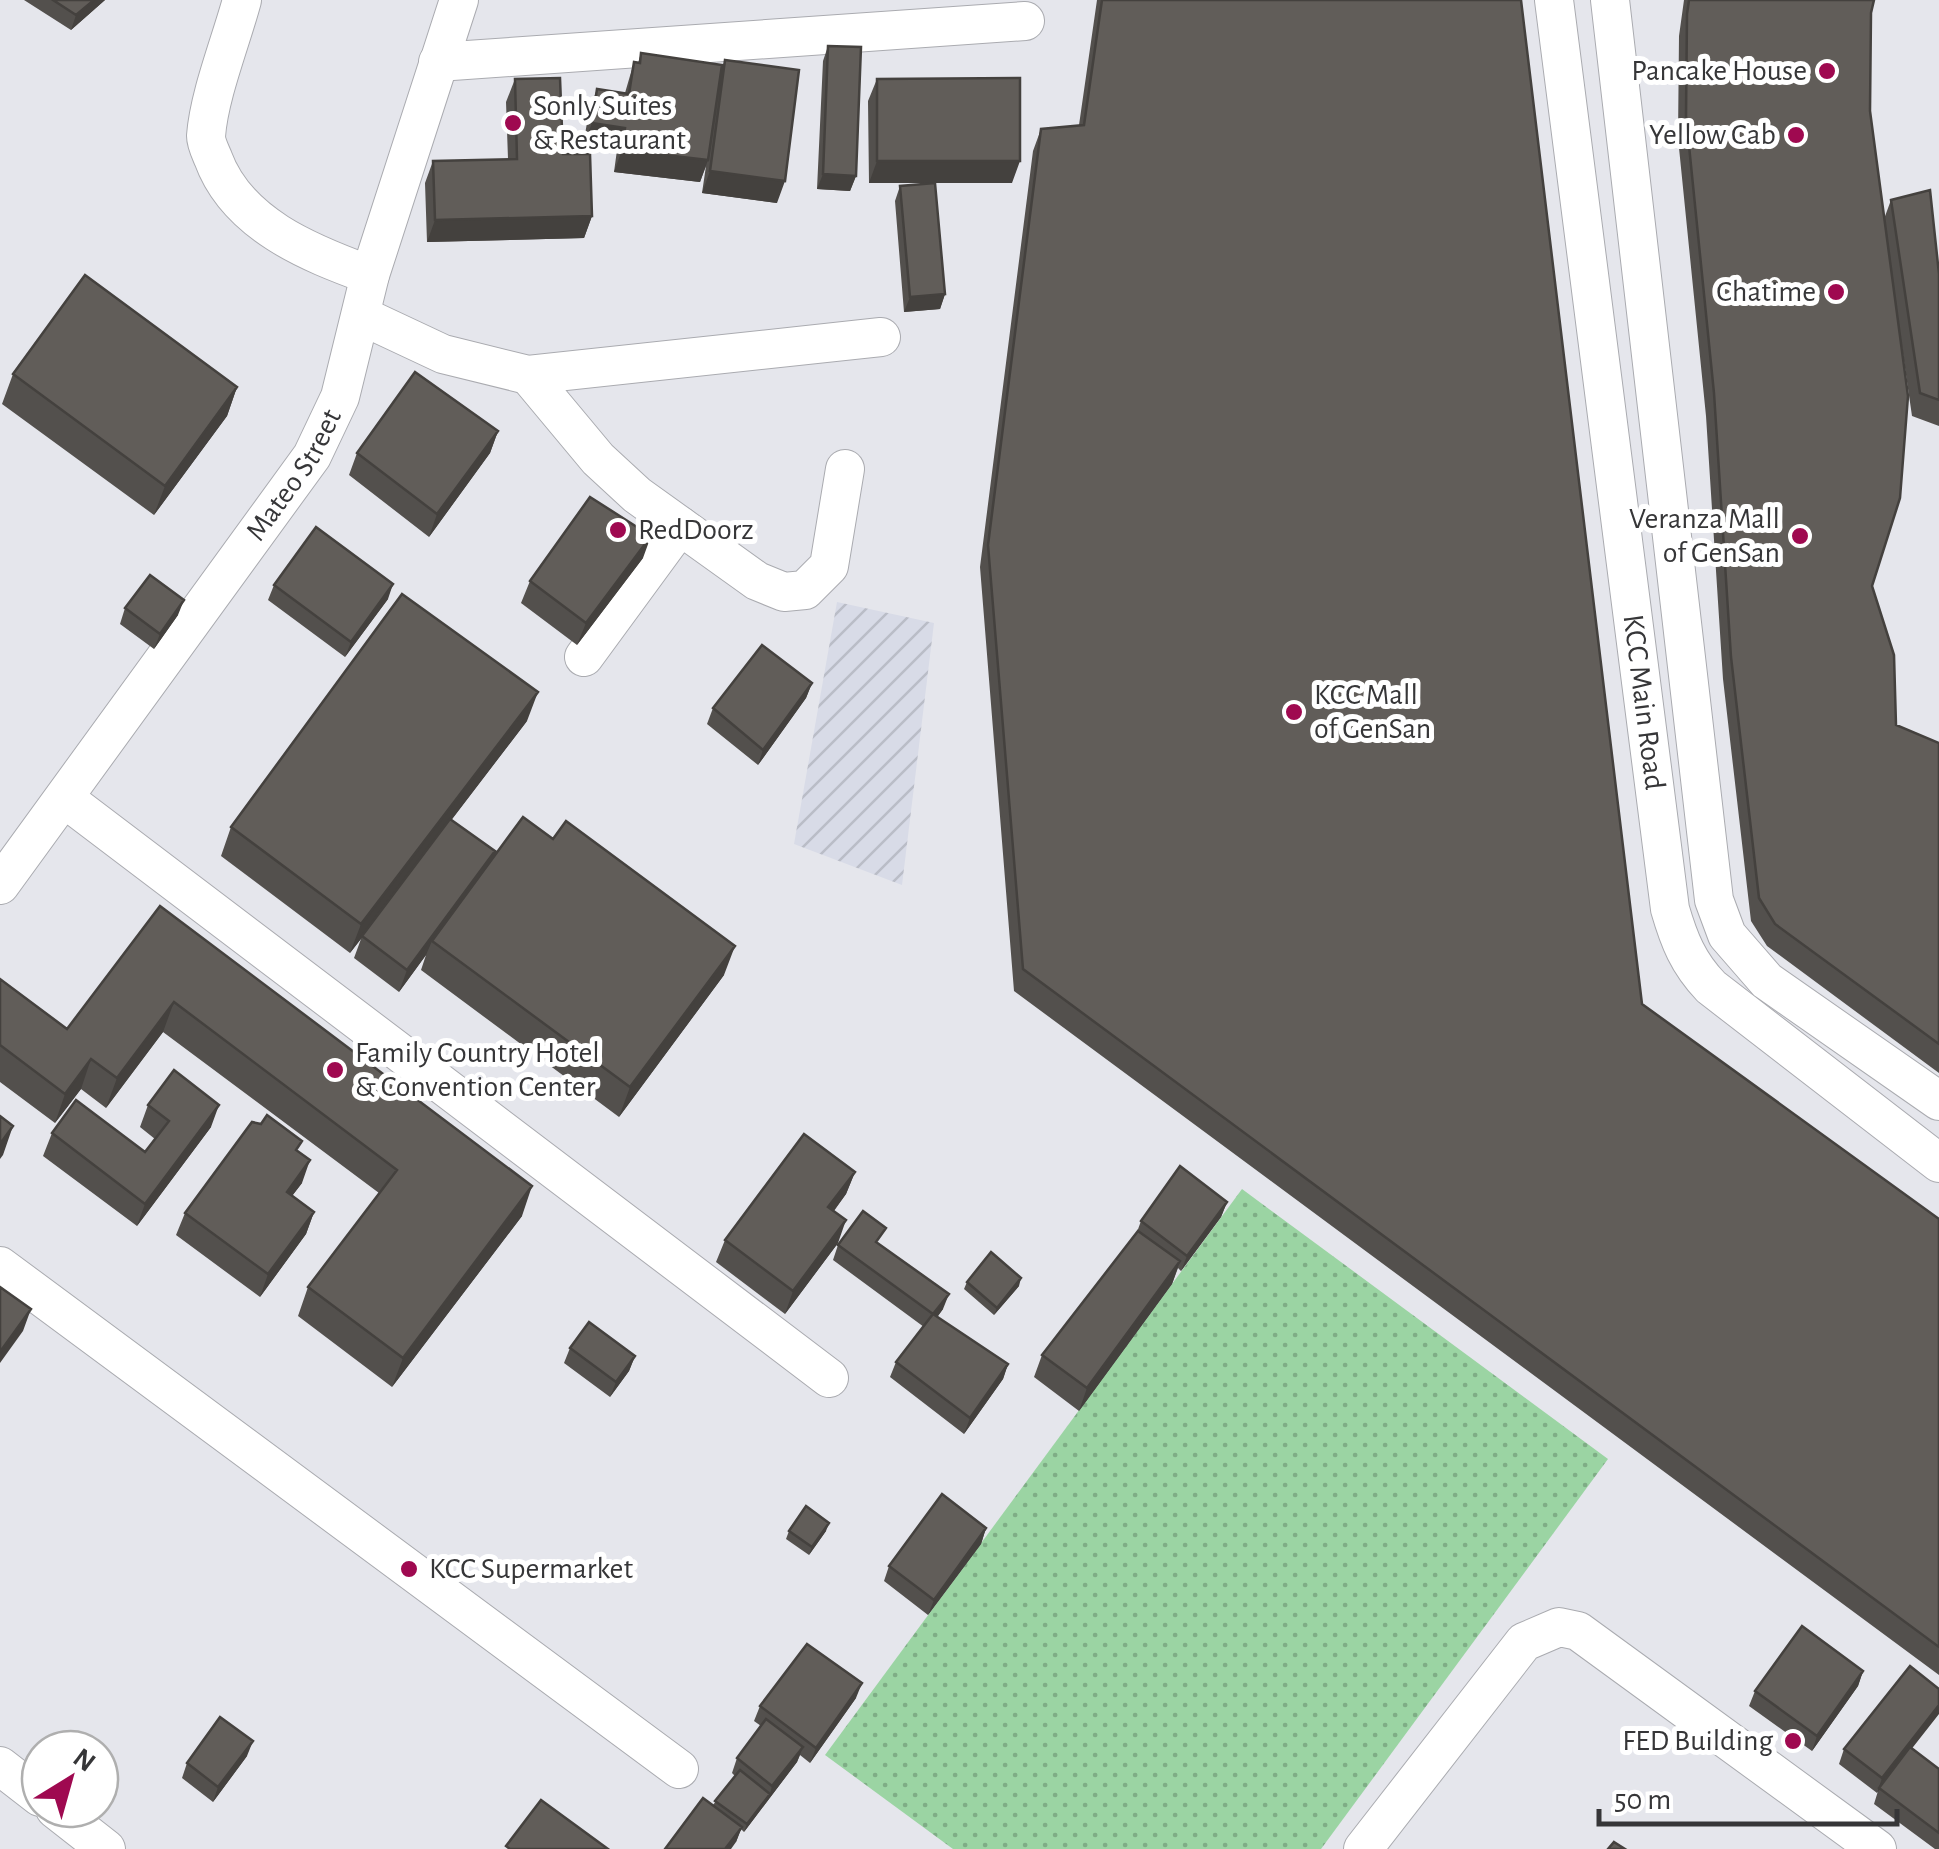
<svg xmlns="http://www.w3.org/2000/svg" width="1939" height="1849" font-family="'Alegreya Sans',sans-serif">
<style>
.industrial{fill:url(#industrial-furrows)}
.grass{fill:url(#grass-dots)}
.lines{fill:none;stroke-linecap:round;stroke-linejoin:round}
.minor-casing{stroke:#aaabb0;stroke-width:40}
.minor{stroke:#fff;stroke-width:38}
.wall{fill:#53504d}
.shaded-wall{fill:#44413e}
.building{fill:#615d59;stroke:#44413e;stroke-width:2.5}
.poi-dot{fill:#9f0950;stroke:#fff;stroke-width:4}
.labels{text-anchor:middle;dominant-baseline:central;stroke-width:10;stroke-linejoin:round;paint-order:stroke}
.poi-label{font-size:30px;fill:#363638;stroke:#fff;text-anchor:end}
.street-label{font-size:30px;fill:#363638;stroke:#fff}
</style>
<defs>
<pattern id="industrial-furrows" width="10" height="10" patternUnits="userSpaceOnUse" patternTransform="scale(2.5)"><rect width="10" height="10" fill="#d8dbe7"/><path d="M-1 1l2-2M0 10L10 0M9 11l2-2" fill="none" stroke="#babdc7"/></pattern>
<pattern id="grass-dots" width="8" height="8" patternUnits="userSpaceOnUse" patternTransform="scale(2.5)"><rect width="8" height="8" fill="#9bd4a3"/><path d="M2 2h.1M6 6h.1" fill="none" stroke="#7fad86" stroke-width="1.8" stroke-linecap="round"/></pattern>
</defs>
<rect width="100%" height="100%" fill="#e5e6ec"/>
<!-- industrial -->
<path class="industrial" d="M837,602L934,623L902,885L794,844Z"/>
<!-- grass -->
<path class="grass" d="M1242,1189L1608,1459L1321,1849H953L825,1755Z"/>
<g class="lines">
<defs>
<g id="minor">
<path d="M242,0C231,41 209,95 206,136C206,143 210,151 213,158C237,224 309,253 370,275"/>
<path id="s1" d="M1554,0L1670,909C1679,940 1688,963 1711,987L1939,1163"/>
<path d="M1610,0L1714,900L1727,935L1767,981L1939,1101"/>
<path d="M438,62L1025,21"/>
<path d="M362,316L443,354L528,375L881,337"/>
<path d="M528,375L598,459L637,495L757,581L784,592L805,590L829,566L845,469"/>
<path d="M584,657L680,526"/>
<path d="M64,798L829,1378"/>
<path id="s2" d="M0,885L312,456L340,397L370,275L459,0"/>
<path d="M0,1266L679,1769"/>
<path d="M0,1766L40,1797"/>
<path d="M55,1809L106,1849"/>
<path d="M1363,1849L1524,1642L1559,1627L1578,1631L1877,1849"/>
</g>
</defs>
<!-- minor casing -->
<use href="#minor" class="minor-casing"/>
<!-- minor -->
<use href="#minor" class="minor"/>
</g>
<!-- wall -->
<path class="wall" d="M24,0H105L71,30Z
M1097,0H1521L1642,1004L1939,1219V1675L1014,991L980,567L1033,151L1041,129L1079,125Z
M1684,0H1874L1871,13L1870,111L1884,219L1891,200L1939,274V426L1912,416L1896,306L1872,586L1896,725L1939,743V1073L1767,946L1751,921L1723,679L1706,416L1678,138L1679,36Z
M828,46L856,176L850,191L817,189L823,61Z
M641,53L721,71L725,60L777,203L702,193L706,166L700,182L614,172L617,150L583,146L589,111L597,89L625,93L634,62L638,63Z
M515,79L563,154L592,216L584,238L427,242L425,183L433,161L508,159L506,102Z
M877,79L1012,183H869L868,101Z
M900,186L945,294L940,309L904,312L895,201Z
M13,374L237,387L227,416L154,515L2,404Z
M498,431L490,453L429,537L349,475L357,453Z
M643,558L577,645L521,603L530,581Z
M274,585L388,599L345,657L268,600Z
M125,608L178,615L154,649L120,624Z
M812,683L806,698L758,765L707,724L713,708Z
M527,721L451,820L495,851L491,860L724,975L619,1117L421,970L426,955L399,992L354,958L361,939L350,953L221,856L231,827Z
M160,906L522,1216L392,1387L298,1316L308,1287L379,1193L163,1032L106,1108L81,1089L55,1123L0,1082V979L67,1029Z
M148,1105L211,1127L137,1226L43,1156L52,1133L145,1152L155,1139L140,1127Z
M298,1152L302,1183L292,1196L314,1212L306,1234L260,1297L176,1235L185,1213Z
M855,1172L846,1194L834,1211L838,1243L785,1314L716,1262L725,1240Z
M1227,1202L1221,1217L1181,1271L1178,1268L1172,1284L1079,1411L1034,1377L1042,1355L1137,1232L1141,1221Z
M880,1244L943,1309L937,1317L1008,1364L1003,1379L964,1434L890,1377L896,1362L924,1327L833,1260L838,1245Z
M967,1282L1019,1286L994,1315L964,1289Z
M570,1348L635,1356L629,1371L610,1397L564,1363Z
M986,1528L981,1544L928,1615L884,1581L889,1566Z
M789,1531H826L809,1555L786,1539Z
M1863,1671L1858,1686L1812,1751L1749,1706L1755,1691Z
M856,1698L810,1763L800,1755L797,1762L744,1832L741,1829L736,1842L713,1805L735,1776L732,1773L737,1758L761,1726L754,1721L760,1706Z
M1844,1749H1912L1939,1769V1849H1935L1874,1804L1878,1791L1877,1793L1839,1764Z
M247,1756L213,1802L182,1778L187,1763Z"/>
<!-- shaded-wall -->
<path class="shaded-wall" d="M94,0H105L71,30L76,15Z
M592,123L625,128L617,150L583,146Z
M622,150L708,160L700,182L614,172Z
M877,161H1020L1012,183H869Z
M710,171L785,181L777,203L702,193Z
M823,174L856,176L850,191L817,189Z
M592,216L584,238L427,242L435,220Z
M945,294L940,309L904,312L910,297Z
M237,387L227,416L154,515L165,486Z
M498,431L490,453L429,537L437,514Z
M651,536L643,558L577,645L586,623Z
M393,584L388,599L345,657L351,642Z
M184,600L178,615L154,649L160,634Z
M812,683L806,698L758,765L763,750Z
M538,692L527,721L350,953L361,924Z
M495,851L486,873L432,941L426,955L399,992L407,970Z
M735,946L724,975L619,1117L630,1087Z
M174,1002L163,1032L106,1108L117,1078Z
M91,1059L81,1089L55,1123L65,1094Z
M219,1105L211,1127L137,1226L145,1204Z
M13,1126L3,1155L0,1159V1144Z
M310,1160L302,1183L278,1214L287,1192Z
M855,1172L846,1194L820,1229L828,1207Z
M532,1186L522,1216L392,1387L403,1358Z
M1227,1202L1221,1217L1181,1271L1187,1256Z
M314,1212L306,1234L260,1297L268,1274Z
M846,1220L838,1243L785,1314L793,1291Z
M1180,1261L1172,1284L1079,1411L1087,1388Z
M1021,1278L1019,1286L994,1315L997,1308Z
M949,1294L943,1309L928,1330L933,1314Z
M31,1309L23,1331L0,1363V1352Z
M635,1356L629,1371L610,1397L616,1382Z
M1008,1364L1003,1379L964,1434L970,1418Z
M829,1523L826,1531L809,1555L812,1547Z
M986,1528L981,1544L928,1615L934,1600Z
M1863,1671L1858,1686L1812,1751L1817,1736Z
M862,1683L856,1698L810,1763L816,1748Z
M1939,1705V1714L1877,1793L1882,1778Z
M253,1741L247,1756L213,1802L218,1787Z
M803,1747L797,1762L744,1832L747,1824L770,1794L772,1786Z
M742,1827L736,1842L731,1849H725Z"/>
<!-- building -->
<path class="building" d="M53,0H94L76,15Z
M1102,0H1521L1642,1004L1939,1219V1647L1023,969L988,545L1041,129L1084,125Z
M1689,0H1874L1871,13L1870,111L1908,396L1900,498L1872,586L1894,655L1896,725L1939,743V1044L1775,924L1759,898L1731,657L1714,393L1686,116L1687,14Z
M828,46L861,47L856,176L823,174Z
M641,53L722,65L708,160L622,150L625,128L592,123L597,89L629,94L634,62L640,63Z
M725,60L799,70L785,181L710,171Z
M560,78L563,154H590L592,216L435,220L433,161L517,159L515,79Z
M1020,78V161H877V79Z
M935,183L945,294L910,297L900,186Z
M1930,190L1939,274V400L1920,393L1891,200Z
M85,275L237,387L165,486L13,374Z
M415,372L498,431L437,514L357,453Z
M590,497L651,536L586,623L530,581Z
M316,527L393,584L351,642L274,585Z
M150,575L184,600L160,634L125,608Z
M402,594L538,692L361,924L231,827Z
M762,645L812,683L763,750L713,708Z
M523,817L553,839L566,821L735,946L630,1087L432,941Z
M450,819L495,851L407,970L362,936Z
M160,906L532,1186L403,1358L308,1287L397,1170L174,1002L117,1078L91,1059L65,1094L0,1045V979L67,1029Z
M174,1070L219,1105L145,1204L52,1133L76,1100L145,1152L169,1121L148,1105Z
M267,1115L302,1141L296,1150L310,1160L287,1192L314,1212L268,1274L185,1213L252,1122L261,1124Z
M0,1116L13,1126L0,1144Z
M804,1134L855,1172L828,1207L846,1220L793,1291L725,1240Z
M1180,1166L1227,1202L1187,1256L1141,1221Z
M863,1211L886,1228L876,1242L949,1294L933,1314L838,1245Z
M1138,1231L1180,1261L1087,1388L1042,1355Z
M991,1252L1021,1278L997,1308L967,1282Z
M0,1287L31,1309L0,1352Z
M933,1314L1008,1364L970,1418L896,1362Z
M589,1322L635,1356L616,1382L570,1348Z
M942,1494L986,1528L934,1600L889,1566Z
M806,1506L829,1523L812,1547L789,1531Z
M1802,1626L1863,1671L1817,1736L1755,1691Z
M807,1644L862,1683L816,1748L760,1706Z
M1910,1666L1939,1689V1705L1882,1778L1844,1749Z
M220,1717L253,1741L218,1787L187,1763Z
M766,1719L803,1747L772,1786L737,1758Z
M1910,1747L1939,1769V1833L1879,1788Z
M740,1770L770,1794L747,1824L715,1801Z
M703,1798L742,1827L725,1849H665Z
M541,1800L608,1849H510L506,1846Z
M1614,1842L1625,1849H1608Z"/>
<!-- markers -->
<g class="poi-dot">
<circle cx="1827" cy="71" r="10"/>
<circle cx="513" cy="123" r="10"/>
<circle cx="1796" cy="135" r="10"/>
<circle cx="1836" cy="292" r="10"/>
<circle cx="618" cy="530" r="10"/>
<circle cx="1800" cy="536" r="10"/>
<circle cx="1294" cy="712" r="10"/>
<circle cx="335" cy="1070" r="10"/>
<circle cx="409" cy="1569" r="10"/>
<circle cx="1793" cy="1741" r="10"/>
</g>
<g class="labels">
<!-- poi labels -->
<g class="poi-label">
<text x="1807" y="71">Pancake House</text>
<text x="533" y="106" text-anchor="start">Sonly Suites<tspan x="533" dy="34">&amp; Restaurant</tspan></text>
<text x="1776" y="135">Yellow Cab</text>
<text x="1816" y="292">Chatime</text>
<text x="1780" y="519">Veranza Mall<tspan x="1780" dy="34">of GenSan</tspan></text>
<text x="638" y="530" text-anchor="start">RedDoorz</text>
<text x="1314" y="695" text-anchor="start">KCC Mall<tspan x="1314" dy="34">of GenSan</tspan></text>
<text x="355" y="1053" text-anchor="start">Family Country Hotel<tspan x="355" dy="34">&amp; Convention Center</tspan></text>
<text x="429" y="1569" text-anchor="start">KCC Supermarket</text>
<text x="1773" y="1741">FED Building</text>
</g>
<!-- street labels -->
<g class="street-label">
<text stroke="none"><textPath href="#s2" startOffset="505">Mateo Street</textPath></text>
<text stroke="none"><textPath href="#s1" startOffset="708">KCC Main Road</textPath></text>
</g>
</g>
<!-- north arrow -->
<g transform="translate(70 1779) rotate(37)"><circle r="48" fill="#ffffff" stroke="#afafaf" stroke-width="2.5"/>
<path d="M0-8L18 38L0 25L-18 38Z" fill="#9f0950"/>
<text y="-15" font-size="28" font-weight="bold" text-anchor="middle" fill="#363638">N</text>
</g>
<!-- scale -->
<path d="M1599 1809v15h298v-15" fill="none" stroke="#363638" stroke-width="5"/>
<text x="1614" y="1809" font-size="30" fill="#363638" stroke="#ffffff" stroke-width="8" paint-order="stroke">50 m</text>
</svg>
